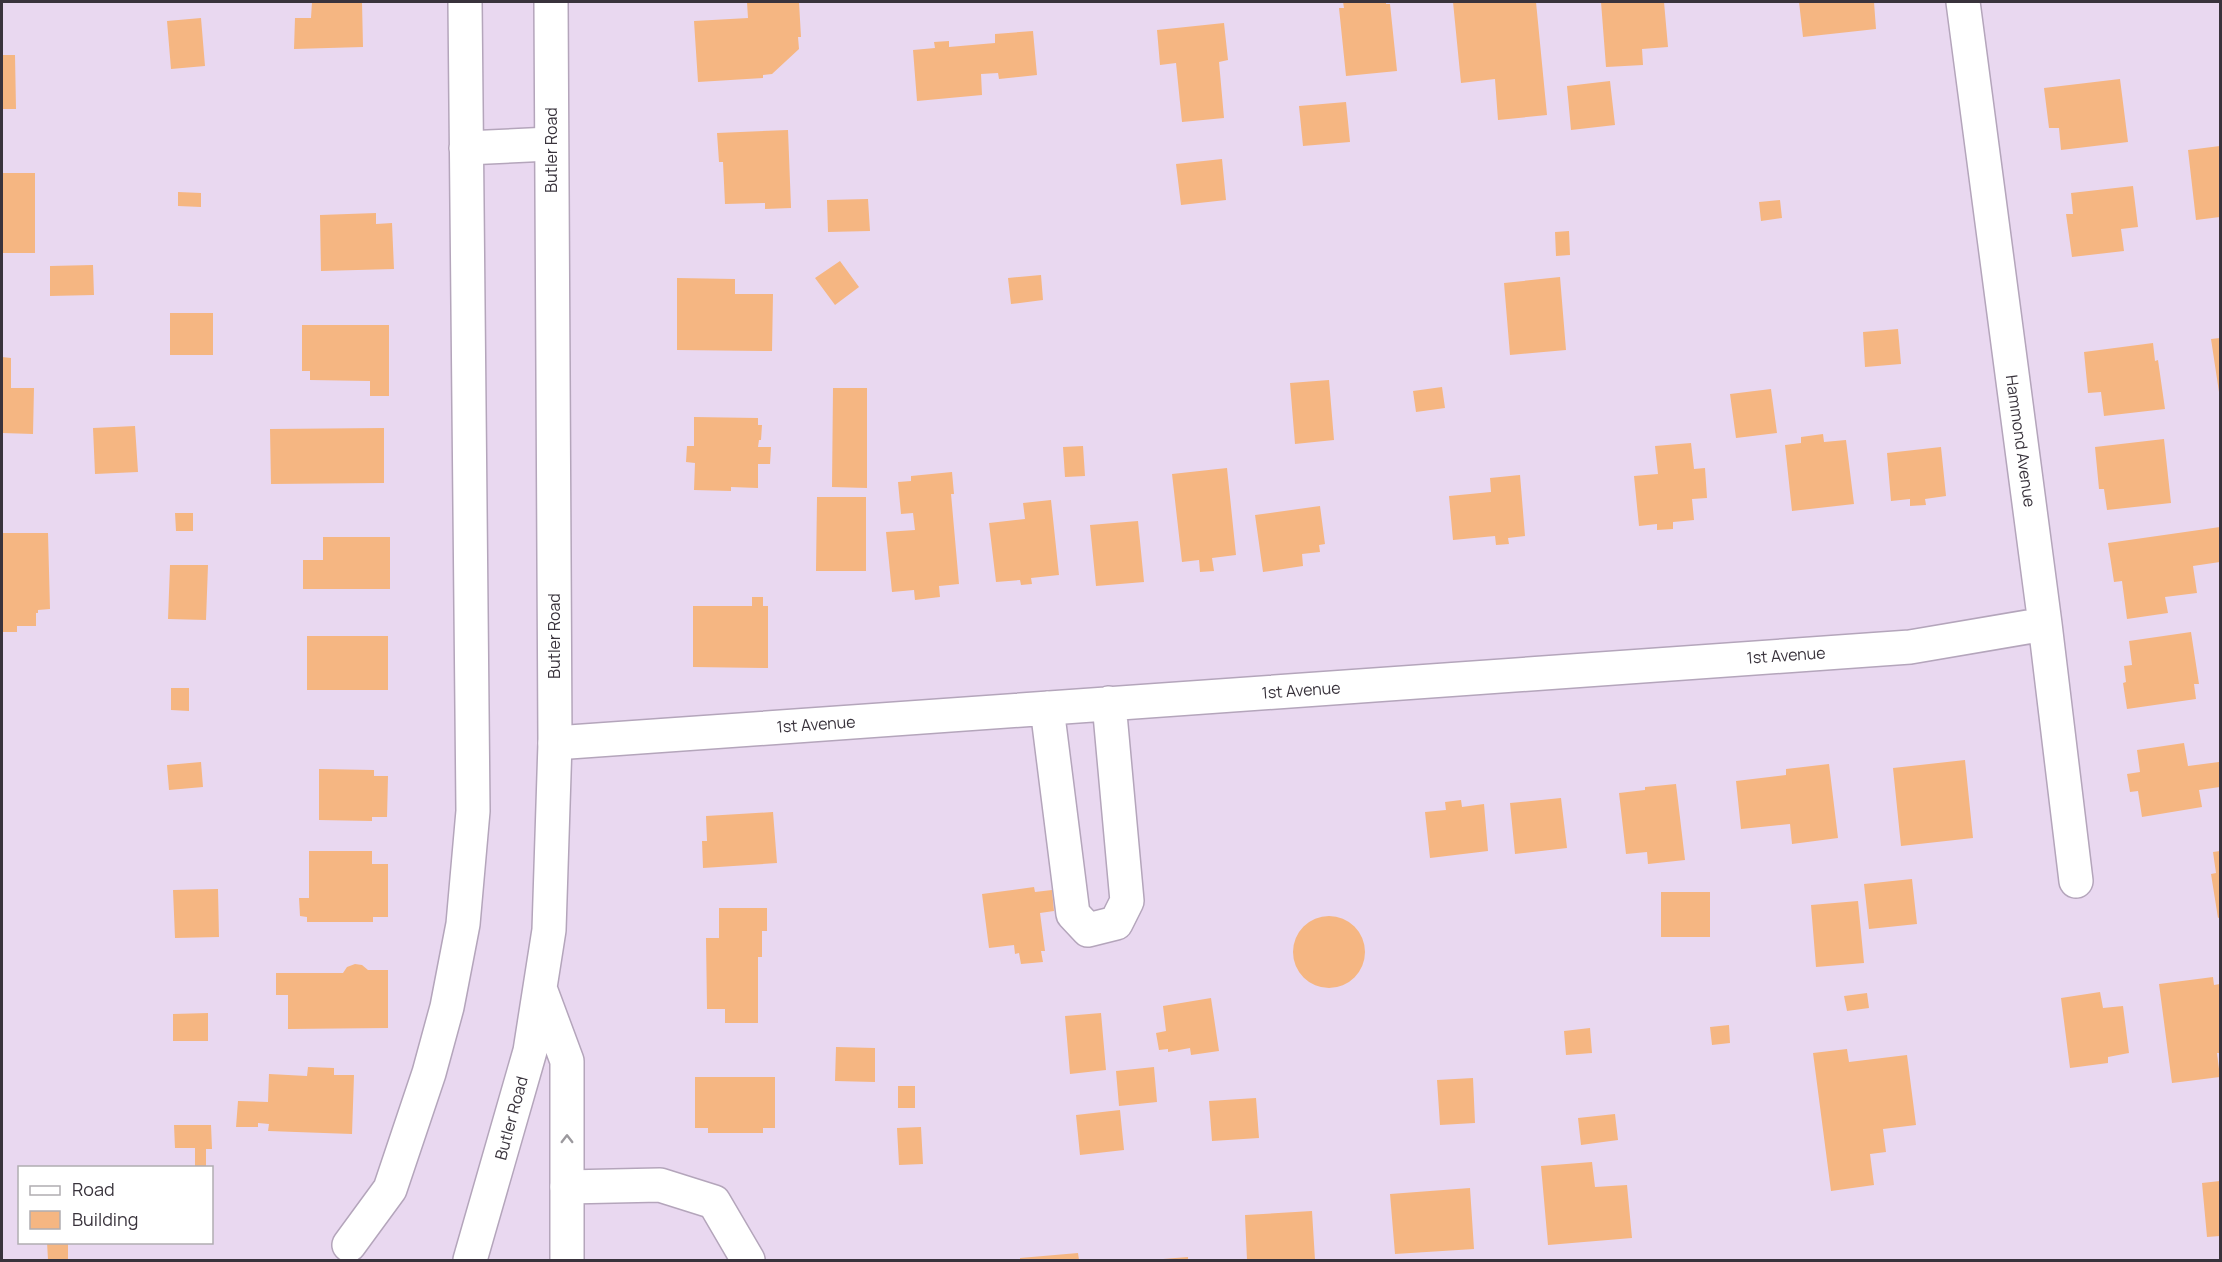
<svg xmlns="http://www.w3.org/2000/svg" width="2222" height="1262" font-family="Manrope,sans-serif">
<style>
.building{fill:#f5b682}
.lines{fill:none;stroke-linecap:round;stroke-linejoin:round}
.minor-casing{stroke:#b4a5bb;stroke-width:36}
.major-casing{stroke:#b4a5bb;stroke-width:36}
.minor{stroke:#fff;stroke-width:33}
.major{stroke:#fff;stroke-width:33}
.oneway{stroke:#9c999e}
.labels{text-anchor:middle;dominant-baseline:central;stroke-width:4.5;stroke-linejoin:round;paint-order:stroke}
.street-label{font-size:16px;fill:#39333c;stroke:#fff}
</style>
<rect width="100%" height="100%" fill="#e9d8f0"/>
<!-- building -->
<path class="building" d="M312,2H362L363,47L294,49L295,18H311Z
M747,2H799L801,37H798L799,49L772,74L763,75V78L698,82L694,21L748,18Z
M1343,2H1386V4H1390L1397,71L1346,76L1339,8H1344Z
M1453,2H1536L1547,115L1498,120L1495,79L1461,83Z
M1601,2H1664L1668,47L1642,49L1643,65L1606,67Z
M1799,2H1874L1876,29L1803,37Z
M201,18L205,66L171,69L167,21Z
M1224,23L1228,60L1219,62L1224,118L1182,122L1176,63L1160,65L1157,30Z
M1033,31L1037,75L999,79L998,73L981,74L982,95L917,101L913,50L935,48L934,42L949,41V47L995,43V34Z
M2,55H15L16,109H2Z
M2120,79L2128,142L2061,150L2059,128H2049L2044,88Z
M1610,81L1615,125L1571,130L1567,86Z
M1346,102L1350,142L1303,146L1299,106Z
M788,130L791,208L765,209V203L725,204L723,162H719L717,133Z
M2220,146V217L2196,220L2188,150Z
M1222,159L1226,200L1181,205L1176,164Z
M2,173H35V253H2Z
M2133,186L2138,227L2121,229L2124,251L2072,257L2066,214H2073L2071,193Z
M178,192L201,193V207L178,206Z
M868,199L870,231L828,232L827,200Z
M1780,200L1782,218L1761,221L1759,202Z
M376,213V224L392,223L394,269L321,271L320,215Z
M1569,231L1570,255L1556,256L1555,232Z
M840,261L859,287L835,305L815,278Z
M93,265L94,295L50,296V266Z
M1041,275L1043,300L1011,304L1008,278Z
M1560,277L1566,350L1510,355L1504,283Z
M677,278L735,279V294H773L772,351L677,350Z
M170,313H213V355H170Z
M302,325H389V396H370V381L310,380V371H302Z
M1898,329L1901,364L1865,367L1863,332Z
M2220,338V392H2219L2211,339Z
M2153,343L2155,361L2158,360L2165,409L2104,416L2101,392L2088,393L2084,352Z
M2,357L11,358V388H34L33,434L2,433Z
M1329,380L1334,440L1295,444L1290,383Z
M1442,387L1445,408L1416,412L1413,391Z
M833,388H867V488L832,487Z
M1771,389L1777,433L1736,438L1730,394Z
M694,417L758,418V425H762L761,440H759L758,447H771L770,464H758V488L731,487V491L694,490L695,463L686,462L687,446H694Z
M135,426L138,472L95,474L93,428Z
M384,428V483L271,484L270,429Z
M1823,434L1824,442L1846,440L1854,504L1792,511L1785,445L1801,443V437Z
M2164,439L2171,503L2107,510L2104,489H2099L2095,447Z
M1691,443L1694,469L1705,468L1707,498L1692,499L1694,520L1673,522V529L1657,530V524L1639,526L1634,476L1658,474L1655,446Z
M1083,446L1085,476L1065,477L1063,447Z
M1941,447L1946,496L1925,499L1926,505L1910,506V499L1891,501L1887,453Z
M1227,468L1236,555L1212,558L1214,571L1200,572L1199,560L1182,562L1172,474Z
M952,472L954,494H951L959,584L939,586L940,597L915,600L914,590L892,592L886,532L915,530L913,513L901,514L898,482L911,481V476Z
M1520,475L1525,536L1508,538L1509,544L1496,545L1495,536L1453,540L1449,496L1491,492L1490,478Z
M817,497H866V571H816Z
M1051,500L1059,575L1031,578L1032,584L1021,585L1020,580L996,582L989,523L1025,519L1023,503Z
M1320,506L1325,544L1319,545L1320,552L1302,554L1303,566L1263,572L1255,515Z
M175,513H193V531H176Z
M1138,521L1144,582L1096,586L1090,525Z
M2220,527V562L2193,566L2197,593L2165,597L2168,613L2127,619L2122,581L2114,582L2108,543Z
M2,533H48L50,609L38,610V613H36V626H17V632H2Z
M323,537H390V589H303V560H323Z
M170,565H208L206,620L168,619Z
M752,597H763V606H768V668L693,667V606H752Z
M2191,632L2199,684H2194L2196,699L2127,709L2123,683L2126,682L2124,666L2132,665L2129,641Z
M307,636H388V690H307Z
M171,688H189V711L171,710Z
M2184,743L2188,766L2219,762L2220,787L2199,790L2202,807L2142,817L2138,791L2130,792L2127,774L2140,772L2137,750Z
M1965,760L1973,838L1901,846L1893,768Z
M201,762L203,787L169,790L167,765Z
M1829,764L1838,838L1792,844L1790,824L1741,829L1736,781L1786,775V769Z
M319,769L374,770V776H388L387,817H372V821L319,820Z
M1676,784L1685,860L1648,864L1647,852L1626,854L1619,793L1645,790V787Z
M1561,798L1567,848L1515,854L1510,803Z
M1461,800L1462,807L1484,804L1488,851L1430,858L1425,812L1446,810L1445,802Z
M773,812L777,863L703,868L702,841H707L706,816Z
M309,851H372V864H388V917H373V922H307V917L300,916L299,898H309Z
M2220,851V917L2218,918L2211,874L2216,873L2213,852Z
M1912,879L1917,924L1869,929L1864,884Z
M1034,887L1035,892L1052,890L1054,911L1040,913L1045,951H1041L1043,962L1021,964L1019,953L1015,954L1014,945L989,948L982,894Z
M218,889L219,937L175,938L173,890Z
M1661,892H1710V937H1661Z
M1858,901L1864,963L1816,967L1811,905Z
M719,908H767V931H762V957H758V1023H725V1009H707L706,938H719Z
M1293 952a36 36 0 1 1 72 0a36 36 0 1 1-72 0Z
M355,964L362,965L368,970H388V1028L288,1029V995H276V973H343L347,967Z
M2213,977L2214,985L2220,984V1053H2217L2220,1077L2172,1083L2159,984Z
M2100,992L2103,1008L2123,1006L2129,1053L2108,1057V1063L2070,1068L2061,998Z
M1867,993L1869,1008L1847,1011L1844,996Z
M1211,998L1219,1051L1191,1055L1190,1048L1168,1052V1049L1159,1050L1156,1033L1166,1031L1163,1006Z
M208,1013V1041H173V1014Z
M1101,1013L1106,1070L1070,1074L1065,1016Z
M1729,1025L1730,1043L1712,1045L1710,1027Z
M1590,1028L1592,1053L1566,1055L1564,1031Z
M836,1047L875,1048V1082L835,1081Z
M1847,1049L1849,1062L1907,1055L1916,1125L1883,1129L1886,1152L1870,1154L1874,1185L1831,1191L1813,1053Z
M308,1067L334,1068V1075H354L352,1134L268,1131L269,1124L258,1123V1127H236L238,1101L268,1102L269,1074L307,1076Z
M1154,1067L1157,1102L1119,1106L1116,1071Z
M695,1077H775V1128H763V1133H708V1128H695Z
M1473,1078L1475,1123L1440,1125L1437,1080Z
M898,1086H915V1108H898Z
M1256,1098L1259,1138L1212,1141L1209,1101Z
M1120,1110L1124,1150L1080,1155L1076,1115Z
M1615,1114L1618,1140L1581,1145L1578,1118Z
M174,1125H211L212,1149H206V1168H195V1148H175Z
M921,1127L923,1164L899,1165L897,1128Z
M1592,1162L1595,1187L1627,1185L1632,1238L1548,1245L1541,1166Z
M2220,1181V1236L2207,1237L2202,1183Z
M1470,1188L1474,1249L1395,1254L1390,1194Z
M1312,1211L1315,1260H1247L1245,1215Z
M47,1242H68V1260H48Z
M1078,1253L1079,1260H1020V1258Z
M1188,1257V1260H1163V1259Z"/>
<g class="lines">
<defs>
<path id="minor" d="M1963,2L2045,624L2076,881
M466,148L550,144
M1047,708L1073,914L1088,930L1116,923L1127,901L1109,703
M555,743L1910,647L2045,624
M567,1187L660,1185L714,1202L748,1260
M349,1245L390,1189L429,1073L447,1007L463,924L473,811L465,2"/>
<path id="major" d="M541,991L567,1061V1260
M470,1260L530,1051L549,930L555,743L551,2"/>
</defs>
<!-- minor casing -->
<use href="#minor" class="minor-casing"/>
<!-- major casing -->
<use href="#major" class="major-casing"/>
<!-- minor -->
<use href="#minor" class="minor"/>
<!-- major -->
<use href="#major" class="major"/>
</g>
<!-- one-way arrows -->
<defs><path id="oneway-chevron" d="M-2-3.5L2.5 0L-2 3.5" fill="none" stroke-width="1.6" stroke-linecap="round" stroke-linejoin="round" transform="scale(1.5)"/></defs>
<use class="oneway" href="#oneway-chevron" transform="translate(567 1139) rotate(-90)"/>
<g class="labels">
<!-- street labels -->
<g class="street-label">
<text transform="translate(551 150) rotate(-90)">Butler Road</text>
<text transform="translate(2021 441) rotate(82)">Hammond Avenue</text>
<text transform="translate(554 636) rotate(-90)">Butler Road</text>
<text transform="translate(1786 655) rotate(-4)">1st Avenue</text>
<text transform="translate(1301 690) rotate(-4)">1st Avenue</text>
<text transform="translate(816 724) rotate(-4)">1st Avenue</text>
<text transform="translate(511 1118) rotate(-75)">Butler Road</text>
</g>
</g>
<!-- border -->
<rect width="2222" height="1262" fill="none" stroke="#39333c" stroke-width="6"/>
<!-- legend -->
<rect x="18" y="1166" width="195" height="78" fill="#ffffff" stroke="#b0adb1" stroke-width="1.5"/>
<rect x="30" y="1186" width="30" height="9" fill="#ffffff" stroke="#b0adb1" stroke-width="1.5"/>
<text x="72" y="1196" font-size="18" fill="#39333c">Road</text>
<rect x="30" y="1211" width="30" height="18" fill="#f5b682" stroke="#b0adb1" stroke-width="1.5"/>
<text x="72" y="1226" font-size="18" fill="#39333c">Building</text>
</svg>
